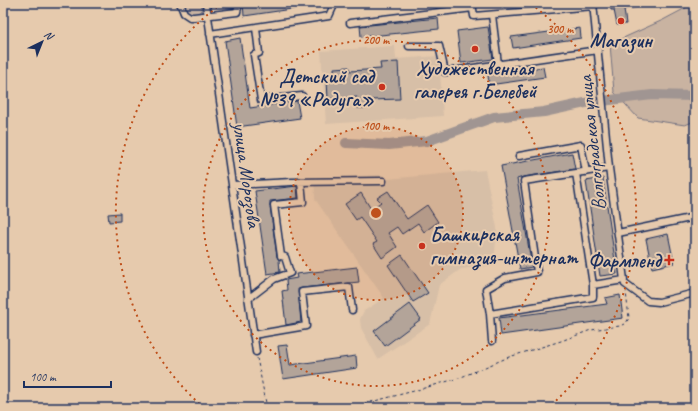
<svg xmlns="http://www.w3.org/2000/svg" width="698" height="411" font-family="Caveat,sans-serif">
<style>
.built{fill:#d7bfa7}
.green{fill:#c9b3a1;stroke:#727180}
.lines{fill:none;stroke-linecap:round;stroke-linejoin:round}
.river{stroke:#a09592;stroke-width:10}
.building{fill:#b3a499;stroke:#1b2f5e}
.minor-casing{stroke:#1b2f5e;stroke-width:9}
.path{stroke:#1b2f5e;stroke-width:1;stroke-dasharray:3 3;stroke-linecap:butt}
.minor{stroke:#e6caad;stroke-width:6}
.ring{fill:none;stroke:#bf511c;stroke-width:2;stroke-dasharray:2 4}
.poi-dot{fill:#c8321e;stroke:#e6caad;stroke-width:1.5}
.labels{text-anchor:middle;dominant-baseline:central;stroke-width:4;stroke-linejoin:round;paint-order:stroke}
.poi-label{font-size:20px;font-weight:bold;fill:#1b2f5e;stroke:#e6caad}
.street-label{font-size:20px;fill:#1b2f5e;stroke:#e6caad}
.centre{fill:#bf511c;stroke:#e6caad;stroke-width:2}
.ring-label{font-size:12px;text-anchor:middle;font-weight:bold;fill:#bf511c;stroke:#e6caad;stroke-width:4;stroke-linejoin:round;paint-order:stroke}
</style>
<rect width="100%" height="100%" fill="#e6caad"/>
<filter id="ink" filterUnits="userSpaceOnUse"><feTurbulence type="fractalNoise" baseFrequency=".025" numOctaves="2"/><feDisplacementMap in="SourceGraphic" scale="8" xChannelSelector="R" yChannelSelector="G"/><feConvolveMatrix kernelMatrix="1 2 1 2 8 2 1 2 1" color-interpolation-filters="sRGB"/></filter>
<g filter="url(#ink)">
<!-- built -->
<path class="built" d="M395,46L396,59L439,56L443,116L326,124L321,51Z
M485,170L497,228L494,265L461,269L439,285L430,324L378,359L361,328L360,319L364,311L384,298L315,199L314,178L382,175L387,179Z"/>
<!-- green -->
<path class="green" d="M183,3H201L202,10C199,13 190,17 187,12C185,10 184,6 183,3Z
M695,3V121L685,125L638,118L614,92L610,44L663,20Z"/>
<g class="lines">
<!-- river -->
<path class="river" d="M346,143L389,145L427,141L494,117L544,112L585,103L652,95L695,96"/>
</g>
<!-- building -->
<path class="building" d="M243,3H312V6L244,16Z
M610,3H648V6L624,9L626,24L617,25L614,10H611Z
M438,18L439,29L361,37L360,26Z
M488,27L493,59L461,63L457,31Z
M580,28L581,38L513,48L511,37Z
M240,38L250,108L297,101L300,118L237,127L225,41Z
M398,62L400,99L371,100V108H357V97L328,99L327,80H335L334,68L349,67L350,71L381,69L380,63Z
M543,67L545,77L489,85L488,75Z
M572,153L575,169L523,177L517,179L532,267L520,269L501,166Z
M603,178L617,274L600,276L586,181Z
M297,186L298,198L270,201V206L277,257L279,260L280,272L267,274L255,191Z
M388,191L407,219L427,205L438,222L424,232L418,223L402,234L397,227L388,233L397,247L382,258L373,244L377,242L360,217L356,220L345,204L361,193L371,209L381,202L377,198Z
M120,213V221L109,222L108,214Z
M668,234L674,263L652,268L646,239Z
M402,255L428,293L413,302L388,265Z
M357,267L359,282L302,288L298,289L301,322L286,325L282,291L287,290L286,280L297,278L296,274Z
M620,295L623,318L501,335L499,318L607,304L605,298Z
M410,304L421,319L385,346L374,331Z
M287,345L290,365L356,356L357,368L283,379L278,346Z"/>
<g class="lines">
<defs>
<path id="minor" d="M180,3L184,13L190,17H194L237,12L239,3
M206,3L256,352
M472,3L474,16L594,6
M492,15L498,64
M350,23L473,8
M256,28L259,53L254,55L261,100L302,96
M210,34L329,16L334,5
M409,46H439L445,72L598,50
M519,156L581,145L586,172
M576,173L593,285
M232,185L292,182L383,181
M618,233L695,217
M625,284L648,301L659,302L695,293
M248,299L274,279L290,273L285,257L281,256L274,205L303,202L301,182
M490,314L486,289L505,278L537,272L524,181L609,168
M253,335L306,326L302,292L349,287L352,310
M492,341L490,314L593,297V285L624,280L609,168L593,3"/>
</defs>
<!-- minor casing -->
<use href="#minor" class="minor-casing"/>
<!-- path -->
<path class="path" d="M257,358L267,408
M347,408L414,391L459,378L509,357L561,341L591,330L620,326L626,323L629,318L626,292"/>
<!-- minor -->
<use href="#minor" class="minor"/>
</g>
</g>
<!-- distance rings -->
<circle cx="376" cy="213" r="87" fill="#bf511c" fill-opacity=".12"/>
<g class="ring">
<circle cx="376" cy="213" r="87"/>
<circle cx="376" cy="213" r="173"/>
<path d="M204 408A260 260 0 0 1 221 4M531 4A260 260 0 0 1 548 408"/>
</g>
<!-- markers -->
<g class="poi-dot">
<circle cx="621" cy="21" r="4"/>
<circle cx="475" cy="49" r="4"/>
<circle cx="382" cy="87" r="4"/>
<circle cx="422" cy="246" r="4"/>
<path d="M667 254h4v4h4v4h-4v4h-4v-4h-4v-4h4z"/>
</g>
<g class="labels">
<!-- poi labels -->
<g class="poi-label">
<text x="621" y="40">Магазин</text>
<text x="475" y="68">Художественная<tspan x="475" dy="23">галерея г.Белебей</tspan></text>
<text x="374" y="76" text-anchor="end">Детский сад<tspan x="374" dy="23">№39 «Радуга»</tspan></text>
<text x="430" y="234" text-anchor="start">Башкирская<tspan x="430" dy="23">гимназия-интернат</tspan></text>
<text x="661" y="260" text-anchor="end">Фармленд</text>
</g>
<!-- street labels -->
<g class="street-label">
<text transform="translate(592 143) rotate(-96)">Волгоградская улица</text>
<text transform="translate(247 175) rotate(82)">улица Морозова</text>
</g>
</g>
<circle cx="376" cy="213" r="6" class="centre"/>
<g class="ring-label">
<text x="560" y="33">300 m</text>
<text x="376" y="44">200 m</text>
<text x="376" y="130">100 m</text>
</g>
<!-- margin -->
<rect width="698" height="411" fill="none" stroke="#e6caad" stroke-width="16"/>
<rect x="8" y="8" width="682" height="395" fill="none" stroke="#1b2f5e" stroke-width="1.5" filter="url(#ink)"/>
<!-- north arrow -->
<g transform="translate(42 42) rotate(43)" stroke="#e6caad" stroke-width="3" paint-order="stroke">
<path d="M0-3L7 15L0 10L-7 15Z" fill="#1b2f5e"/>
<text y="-6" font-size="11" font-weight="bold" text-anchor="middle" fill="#1b2f5e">N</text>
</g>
<!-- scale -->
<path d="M24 381v6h87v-6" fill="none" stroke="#1b2f5e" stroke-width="2"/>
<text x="30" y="381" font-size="12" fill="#1b2f5e" stroke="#e6caad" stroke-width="3" paint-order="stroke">100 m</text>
</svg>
